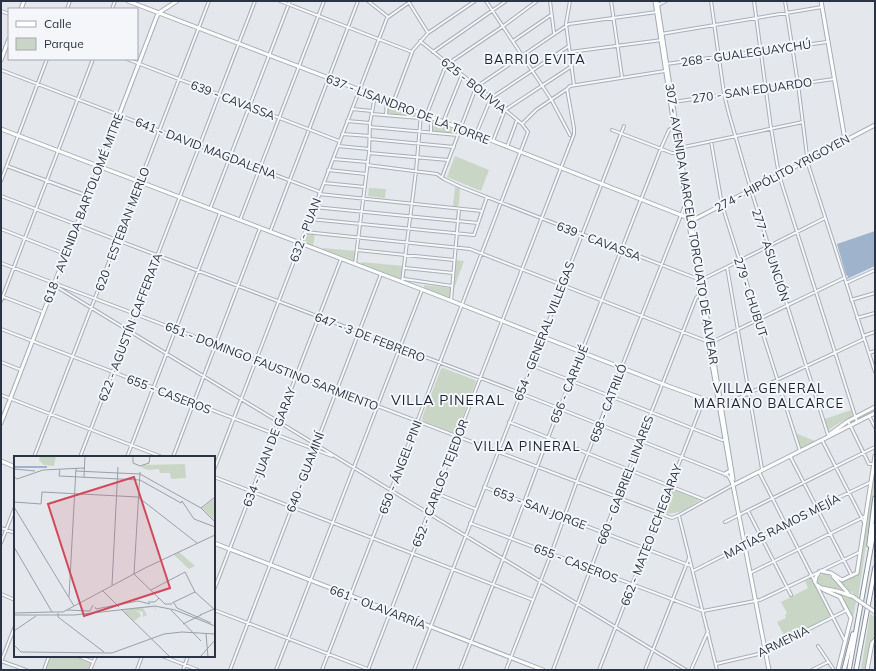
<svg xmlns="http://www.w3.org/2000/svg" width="876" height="671" font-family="Mulish,sans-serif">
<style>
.green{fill:#c9d6c5}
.water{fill:#9fb4cc}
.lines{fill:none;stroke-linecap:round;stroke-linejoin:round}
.street-casing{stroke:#a9aeb7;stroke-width:4}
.secondary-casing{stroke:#a9aeb7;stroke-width:5}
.primary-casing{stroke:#a3abb8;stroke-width:5}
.highway-casing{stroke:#8b94a3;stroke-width:5.5}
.street{stroke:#f7f8fa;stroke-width:2}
.secondary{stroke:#fff;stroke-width:3}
.primary{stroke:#fff;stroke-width:3}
.highway{stroke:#fff;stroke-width:3.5}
.secondary-bridge-casing{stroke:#a9aeb7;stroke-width:5;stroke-linecap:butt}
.secondary-bridge{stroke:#fff;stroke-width:3}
.labels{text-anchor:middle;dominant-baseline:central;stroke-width:4;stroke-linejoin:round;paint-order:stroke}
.street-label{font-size:12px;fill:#2b3445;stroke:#f4f6f9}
.neighbourhood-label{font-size:13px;letter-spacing:1px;fill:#1d2536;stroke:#f4f6f9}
.quarter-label{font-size:14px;letter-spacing:1px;fill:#1d2536;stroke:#f4f6f9}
.inset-river{fill:none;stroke:#9fb4cc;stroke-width:2}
.inset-road{fill:none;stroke:#9a9fa9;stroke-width:1}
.view{fill:#d1495b;fill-opacity:0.15;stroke:#d1495b;stroke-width:2}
.inset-edge{fill:none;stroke:#2b3445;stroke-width:2}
</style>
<rect width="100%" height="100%" fill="#e4e7ec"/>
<!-- green -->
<path class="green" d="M388,104H389L417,114V116L387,114Z
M432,119L459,130L457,134L431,131Z
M455,156L489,170L481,191L447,177Z
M455,187L460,188L459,204L457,207H453Z
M369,188L386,189L385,198L368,196Z
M306,233L315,234L313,246L303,242Z
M323,248L356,251L355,261L323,249Z
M456,260L464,261L452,294Z
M362,262L403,266L401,279L361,264Z
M424,285L451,288L449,298L424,288Z
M443,368L475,380L476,382L457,432L455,433L423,421L422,418L441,369Z
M851,410L853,416L834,426L828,431L825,419Z
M795,433L815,441L800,449Z
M875,463V485L858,598L840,582L843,581L858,574Z
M671,488L699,499V501C687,508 676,517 662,512Z
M824,573L829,575L844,592L820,586L817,581L818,577Z
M811,578L831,616L786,639L777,622L786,618L785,615L787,613L781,602L808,588L805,581Z
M831,591L848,596L856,602L843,670H840L852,617L841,596Z
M870,614L875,617V637L871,641L866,670H861Z
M51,656H74L92,663L89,670H45Z"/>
<!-- water -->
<path class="water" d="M875,231V266L847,279L848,276L846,275L837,244Z"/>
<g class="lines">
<defs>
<path id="street" d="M280,1L412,52
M368,1L387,16
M408,1L428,33
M486,1L551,99L570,135
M550,1L554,33
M570,1L566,24L574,85
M611,1L622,77
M711,1L724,94L729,114L751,190L828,435
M754,1L771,128L779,175L857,422
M785,1L798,84L808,164L875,372
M658,5L666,1
M67,9L70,1
M112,9L115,1
M1,11L9,14
M661,34L822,7
M513,41L551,15
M433,52L506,1
M570,52L662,40
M127,59L339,141
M666,64L827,42
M1,70L320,192
M673,102L834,79
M393,103L413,50L428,33L475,1
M352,109L372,111
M372,114L420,118
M386,115L387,101
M426,116L446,65L502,27L537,1
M347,121L370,123
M443,122L462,75
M522,124L536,110L567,89L570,86L665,71
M370,127L458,135
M612,130L672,153H678
M431,132V118
M342,134L370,136
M476,134L491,98L569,46
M370,139L454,147
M493,141L505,110L572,66
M711,141L722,205L800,451
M338,146L369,149
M507,147L517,120
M679,148L803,122
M369,153L448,160
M333,159L368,162
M367,165L437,174L444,179L461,187L698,279L705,278L825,218
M7,166L88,196
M328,170L366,174
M442,177L475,90L479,85L569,24L657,12
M1,181L47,59
M324,183L365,187
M319,194L482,211
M1,196L520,393L727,475L729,477L733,485L679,515L672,518L1,263
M314,207L478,223
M210,209L290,1
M310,219L474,235L487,197
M240,220L324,1
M1,229L65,254
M270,232L358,1
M305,232L470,249L706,341L716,340L844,278
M357,250L454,260
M355,264L369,153L370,123L375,96
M727,267L762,469
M405,268L453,273
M404,279L452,286
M402,282L416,171L421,114
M846,283L875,270
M55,284L57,287L686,670
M1,296L43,312
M851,300L875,293
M1,301L93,59
M451,301L459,209
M857,318L875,313
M1,329L332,456
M863,336L875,332
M869,353L875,351
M1,362L21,370
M531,365L722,440H726
M1,395L162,457
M722,405L728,403L864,339
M869,416L875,427
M848,421L869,464H874
M509,422L705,500
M822,440L864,522
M790,456L852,576
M34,457L209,1
M80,457L255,1
M127,457L220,213
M173,457L260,228
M214,470L387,18L411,1
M759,472L845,641
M214,477L533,600
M484,487L691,566
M436,493L475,509
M748,511L791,595
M679,516L717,670
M725,522L875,447
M470,523L703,611L760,600L817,573
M1,528L15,533
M1,543L15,507
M693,571L817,508L871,482
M821,571L860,552
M750,573L866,516
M214,590L341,259
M1,594L15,600
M214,610L370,670
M818,646L834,670
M78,656L93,662
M162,656L198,670
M1,661L26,670
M1,662L15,626
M716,664L763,653L769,649L847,610
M44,670L49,656
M90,670L96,656
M137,670L142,656
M183,670L188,656
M230,670L381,274
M276,670L422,290
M322,670L528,132L522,124L491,98L420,41
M368,670L574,134V128L567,89
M414,670L624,126
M460,670L503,559L548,438L661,148L669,130L675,126
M506,670L551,554L577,481L685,205
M553,670L604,533L696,298L699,295
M599,670L704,399
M645,670L689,558
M691,670L708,631
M812,670L828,662"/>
<path id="secondary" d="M128,1L493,141L691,219H695L875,125
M821,1L845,140
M21,9L24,1
M1,60L9,39
M1,129L434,294L668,386L720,405
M1,423L157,16L160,12L177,1
M830,434L848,421L875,407
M1,461L15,467
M725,474L730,471
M214,543L543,670
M821,571L831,573L842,580L857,573L875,456
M833,576L848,593
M815,582L816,577L819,572
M817,585L824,590L840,597L851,618L838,670
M822,588L837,591L851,596
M769,670L733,485L875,413
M867,670L872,643L875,640"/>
<path id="primary" d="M655,1L700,295L733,485
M657,1L681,158L733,479"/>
<path id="highway" d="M869,545L875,498
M844,670L853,634
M849,670L875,525
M856,670L875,568"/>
</defs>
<!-- street casing -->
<use href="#street" class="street-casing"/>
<!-- secondary casing -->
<use href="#secondary" class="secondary-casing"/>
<!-- primary casing -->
<use href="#primary" class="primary-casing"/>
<!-- highway casing -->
<use href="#highway" class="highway-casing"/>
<!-- street -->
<use href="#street" class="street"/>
<!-- secondary -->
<use href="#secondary" class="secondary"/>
<!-- primary -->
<use href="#primary" class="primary"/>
<!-- highway -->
<use href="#highway" class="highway"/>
<defs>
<path id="secondary-bridge" d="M852,596L875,612"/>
</defs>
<!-- secondary-bridge casing -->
<use href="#secondary-bridge" class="secondary-bridge-casing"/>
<!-- secondary-bridge -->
<use href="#secondary-bridge" class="secondary-bridge"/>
</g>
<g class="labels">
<!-- street labels -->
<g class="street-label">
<text transform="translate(746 53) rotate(-8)">268 - GUALEGUAYCHÚ</text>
<text transform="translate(474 85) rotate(39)">625 - BOLIVIA</text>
<text transform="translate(752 90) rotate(-8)">270 - SAN EDUARDO</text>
<text transform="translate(233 100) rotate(21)">639 - CAVASSA</text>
<text transform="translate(408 109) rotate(21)">637 - LISANDRO DE LA TORRE</text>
<text transform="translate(206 148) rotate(21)">641 - DAVID MAGDALENA</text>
<text transform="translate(782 173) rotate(-28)">274 - HIPÓLITO YRIGOYEN</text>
<text transform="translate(83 208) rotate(-69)">618 - AVENIDA BARTOLOMÉ MITRE</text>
<text transform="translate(692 224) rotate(81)">307 - AVENIDA MARCELO TORCUATO DE ALVEAR</text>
<text transform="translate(122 229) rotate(-69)">620 - ESTEBAN MERLO</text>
<text transform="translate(305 230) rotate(-69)">632 - PUAN</text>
<text transform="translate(599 241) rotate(21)">639 - CAVASSA</text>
<text transform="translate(771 255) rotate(72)">277 - ASUNCIÓN</text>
<text transform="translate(751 297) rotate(72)">279 - CHUBUT</text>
<text transform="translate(130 327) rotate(-69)">622 - AGUSTÍN CAFFERATA</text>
<text transform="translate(544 331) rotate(-69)">654 - GENERAL VILLEGAS</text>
<text transform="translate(370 337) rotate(21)">647 - 3 DE FEBRERO</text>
<text transform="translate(272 366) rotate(21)">651 - DOMINGO FAUSTINO SARMIENTO</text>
<text transform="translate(569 384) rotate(-68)">656 - CARHUÉ</text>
<text transform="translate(169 394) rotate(21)">655 - CASEROS</text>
<text transform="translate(608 403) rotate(-69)">658 - CATRILÓ</text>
<text transform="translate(269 447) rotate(-69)">634 - JUAN DE GARAY</text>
<text transform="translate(400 467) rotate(-69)">650 - ÁNGEL PINI</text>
<text transform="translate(305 472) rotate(-69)">640 - GUAMINÍ</text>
<text transform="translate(625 480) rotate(-69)">660 - GABRIEL LINARES</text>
<text transform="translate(440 483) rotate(-69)">652 - CARLOS TEJEDOR</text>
<text transform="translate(540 508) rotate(21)">653 - SAN JORGE</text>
<text transform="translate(782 526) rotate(-27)">MATÍAS RAMOS MEJÍA</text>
<text transform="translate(651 535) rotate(-69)">662 - MATEO ECHEGARAY</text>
<text transform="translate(576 563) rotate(21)">655 - CASEROS</text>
<text transform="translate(378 607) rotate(21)">661 - OLAVARRÍA</text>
<text transform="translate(783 641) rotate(-26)">ARMENIA</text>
</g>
<!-- neighbourhood labels -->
<g class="neighbourhood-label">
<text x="535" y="59">BARRIO EVITA</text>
<text x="769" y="388">VILLA GENERAL<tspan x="769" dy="15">MARIANO BALCARCE</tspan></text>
<text x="527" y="446">VILLA PINERAL</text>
</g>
<!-- quarter labels -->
<g class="quarter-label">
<text x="448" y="400">VILLA PINERAL</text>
</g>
</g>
<!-- overview -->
<g transform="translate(14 456)">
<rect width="201" height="201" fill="#e4e7ec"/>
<path d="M26,0H42L40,10L30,9L25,4ZM171,8L172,22L157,23L156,17H146L145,13L134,14L127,11V9ZM201,42V65L188,52ZM165,96L181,110L175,113L159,98ZM141,150L142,155L140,151L129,152L133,159L129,161V156L125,155L121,156H125L127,160L120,165L109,155L113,154L109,153Z" fill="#c9d6c5"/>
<path class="inset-river" d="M0,11H33"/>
<path class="inset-road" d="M119,0V7L126,10M126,10L135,7L136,0M0,13L21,15M46,13L45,20L126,24L167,47L168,45M62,15L126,18L187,52L201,66M126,16L120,118L151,148H158M0,21L3,23L29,14L70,12M70,21L71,0M168,45L180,63L201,71M0,46L27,48L28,36L124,41L183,87M0,51L60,150M187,52L201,41M0,91L38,156M98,129L104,11M88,134L105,151M137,134L171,116L181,136L201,154M55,141L62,12M124,145L136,148M134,146H141L145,142M158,147L181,136M160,147L163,152L197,167M81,151L82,153L124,145M107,153L156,201M53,154L76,155L79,149M157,154L187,185M38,156H49L131,112L201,79M0,157L38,156M44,157V161L90,196M0,159H60L141,150L161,154L201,170M186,159L200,153M169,168L187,159M0,175L22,160M192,178L194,201M0,189L7,196L98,197L150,178L168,176L201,178M186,201L201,184"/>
<path class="view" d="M120,21L156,132L70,160L34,48Z"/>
<rect width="201" height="201" class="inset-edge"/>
</g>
<!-- border -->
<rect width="876" height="671" fill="none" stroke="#2b3445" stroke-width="4"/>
<!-- legend -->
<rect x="8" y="8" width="130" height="52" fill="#f4f6f9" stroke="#a4a8b1"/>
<rect x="16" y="21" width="20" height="6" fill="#ffffff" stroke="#a4a8b1"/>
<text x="44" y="28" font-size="12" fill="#2b3445">Calle</text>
<rect x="16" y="38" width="20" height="12" fill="#c9d6c5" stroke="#a4a8b1"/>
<text x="44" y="48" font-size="12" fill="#2b3445">Parque</text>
</svg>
